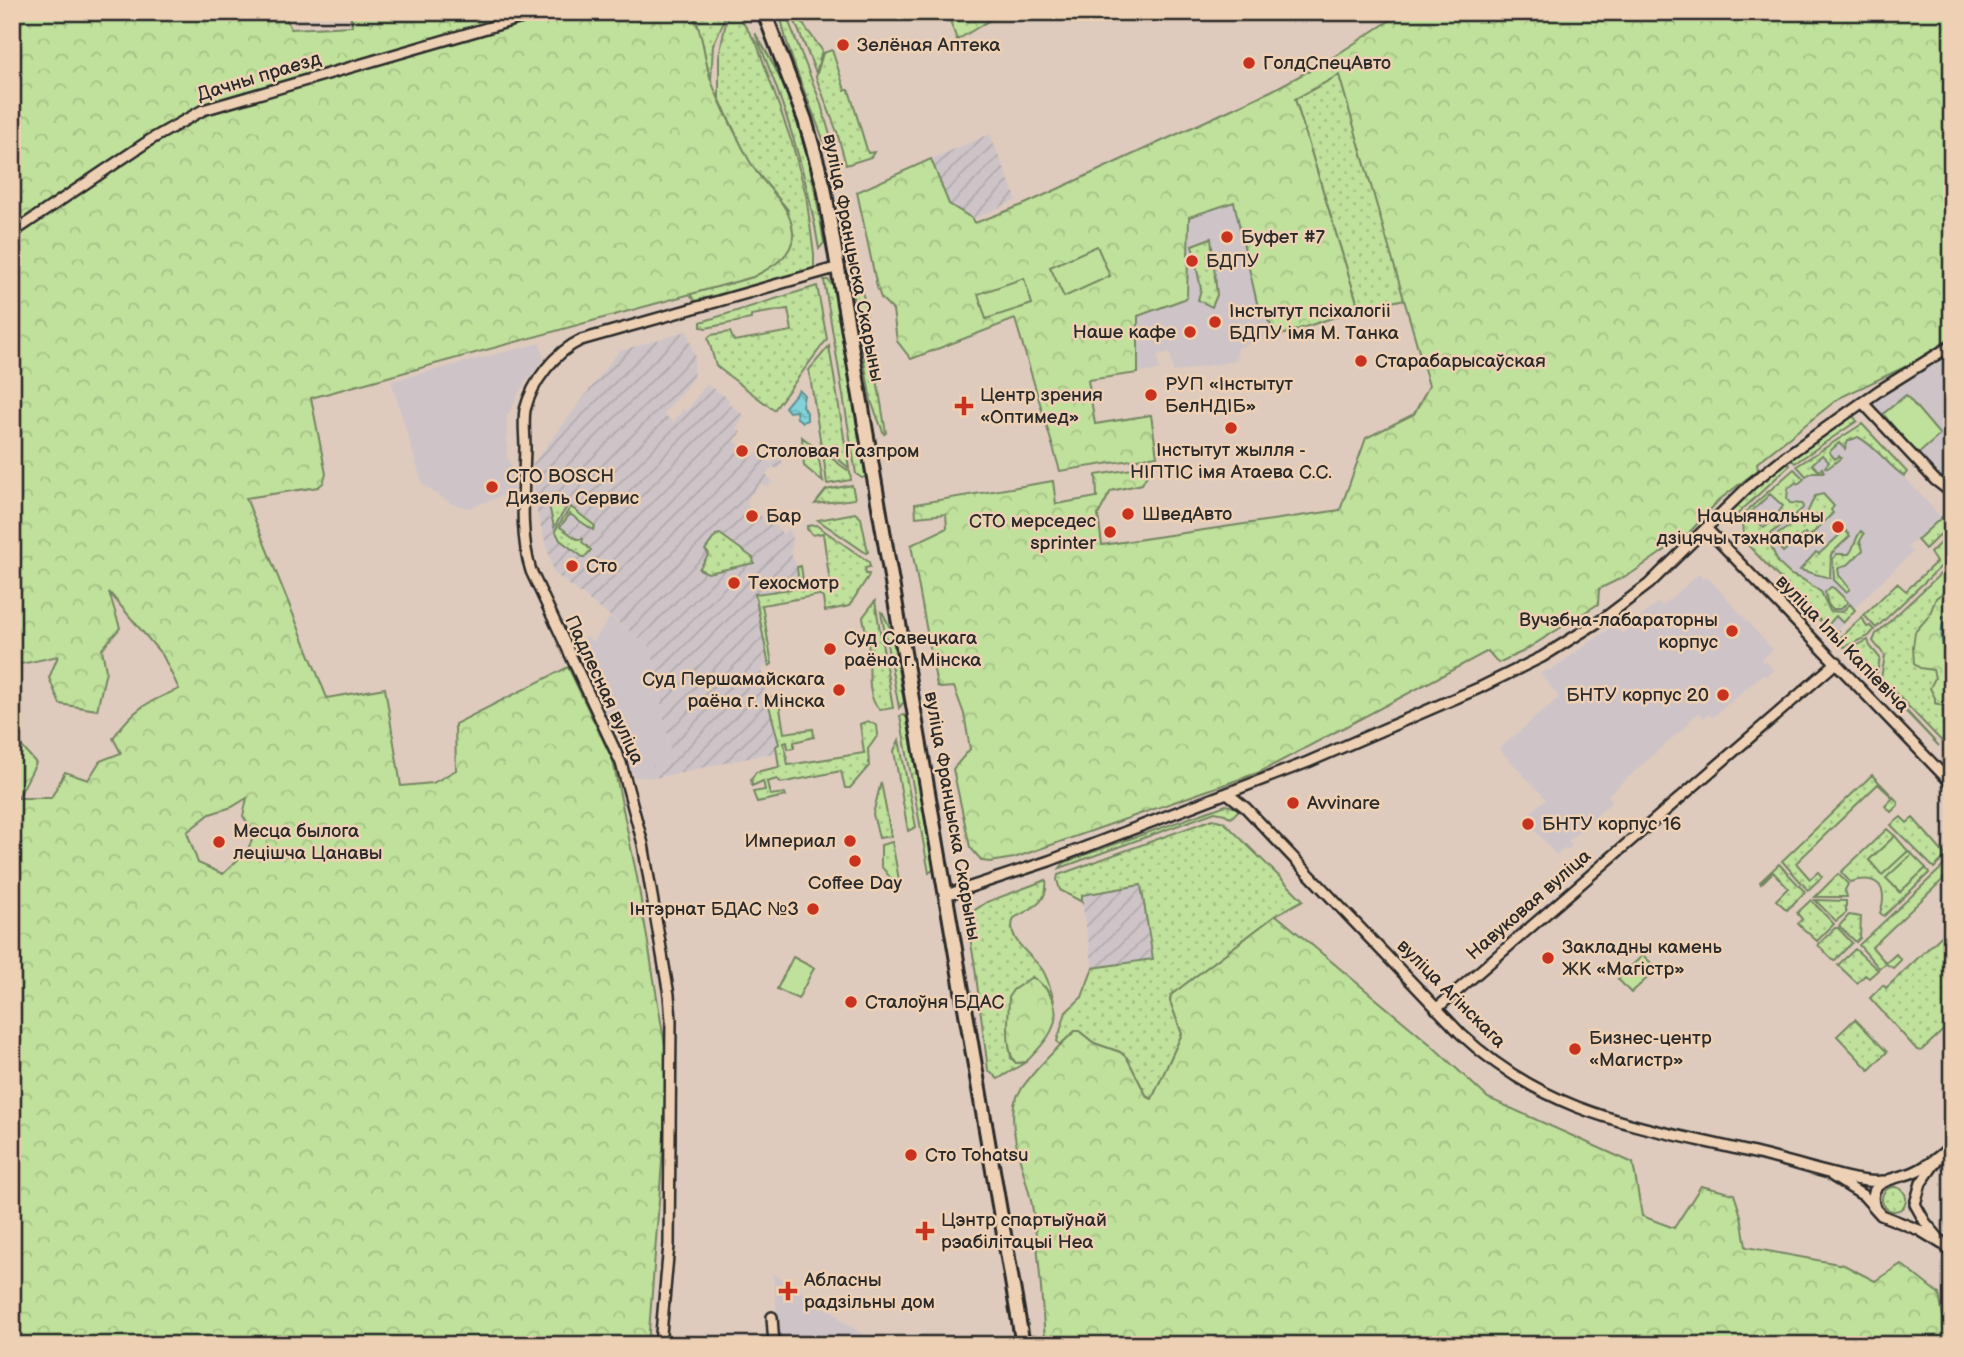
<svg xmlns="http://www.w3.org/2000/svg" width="1964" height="1357" font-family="'Balsamiq Sans',sans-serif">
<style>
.built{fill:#cec4c8}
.industrial{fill:url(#industrial-furrows)}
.green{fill:url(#green-dots);stroke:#758663;stroke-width:2}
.forest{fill:url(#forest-crowns);stroke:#758663;stroke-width:2;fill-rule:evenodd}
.pitch{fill:#bfe19b;stroke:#758663;stroke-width:2}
.water{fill:url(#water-waves);stroke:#5f9093;stroke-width:2}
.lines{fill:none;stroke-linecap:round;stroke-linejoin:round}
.street-casing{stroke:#2b2b2b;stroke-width:14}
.secondary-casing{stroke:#2b2b2b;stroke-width:18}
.street{stroke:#eed1b4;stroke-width:9}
.secondary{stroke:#eed1b4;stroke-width:12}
.poi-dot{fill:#c8321e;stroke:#eed1b4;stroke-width:2.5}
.labels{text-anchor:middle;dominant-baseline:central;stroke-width:5;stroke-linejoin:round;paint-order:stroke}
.poi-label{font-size:19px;fill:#2b2b2b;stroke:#eed1b4;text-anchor:start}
.street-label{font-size:19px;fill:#2b2b2b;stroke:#eed1b4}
</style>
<defs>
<pattern id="industrial-furrows" width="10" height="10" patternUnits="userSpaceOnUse" patternTransform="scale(1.75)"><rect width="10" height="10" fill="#cec4c8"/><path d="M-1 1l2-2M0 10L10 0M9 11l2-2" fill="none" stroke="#b1a9ac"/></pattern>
<pattern id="green-dots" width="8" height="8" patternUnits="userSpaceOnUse" patternTransform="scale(1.75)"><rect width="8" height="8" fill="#bfe19b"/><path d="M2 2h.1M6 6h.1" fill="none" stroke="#a4c186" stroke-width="1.8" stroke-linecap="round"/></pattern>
<pattern id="forest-crowns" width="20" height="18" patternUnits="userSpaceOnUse" patternTransform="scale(1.75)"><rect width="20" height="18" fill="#bfe19b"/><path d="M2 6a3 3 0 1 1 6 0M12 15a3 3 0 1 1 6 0" fill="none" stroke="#a4c186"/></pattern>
<pattern id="water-waves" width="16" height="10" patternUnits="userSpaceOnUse" patternTransform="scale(1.75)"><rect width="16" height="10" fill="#81d3d9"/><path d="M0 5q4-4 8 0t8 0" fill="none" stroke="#70b5ba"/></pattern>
</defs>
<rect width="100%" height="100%" fill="#dfcbbd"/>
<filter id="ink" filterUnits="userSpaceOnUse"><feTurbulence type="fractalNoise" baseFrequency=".0143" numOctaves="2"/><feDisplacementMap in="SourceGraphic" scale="14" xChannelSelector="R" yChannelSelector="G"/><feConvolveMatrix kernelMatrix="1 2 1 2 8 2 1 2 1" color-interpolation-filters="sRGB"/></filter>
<g filter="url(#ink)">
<!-- built -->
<path class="built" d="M1271,91L1359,309L1239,347L1235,361L1173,372L1170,352L1158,355L1159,370L1088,380L1080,326Z
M540,343L544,359L522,387L507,417V456L513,470L514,492L469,508L452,504L423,485L391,381Z
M1952,344V487L1875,410L1864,403Z
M1858,426L1941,517L1908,547L1913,552L1854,608L1855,610L1835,632L1746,538V512L1795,467Z
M1699,574L1703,579L1707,576L1773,650L1761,660L1764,663L1766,661L1774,670L1766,677L1762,675L1712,718L1709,714L1704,718L1699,713L1689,721L1690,723L1608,795L1613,801L1568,841L1572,846L1567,850L1565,848L1556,855L1524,818L1546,799L1499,749L1559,697L1540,673L1552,669L1614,625L1622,634L1658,602L1662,606Z
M610,617L651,648L672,761L653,765L655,778L636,777L632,773L571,651L586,636L593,642Z
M773,1273L838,1315L839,1319L880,1345H780Z"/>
<!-- industrial -->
<path class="industrial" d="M990,134L1017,200L973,219L949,204L931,159Z
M687,331L695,357L693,378L664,414L673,422L683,409L687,411L706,384L729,399L728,403L745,416L736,428L741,432L735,441L754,456L757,452L771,463L777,456L783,462L778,469L773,467L766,474L773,481L768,487L761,483L747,500V505L767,521L772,514L775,513L781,518L774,525L783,534L788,529L792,532L793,546L790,551L797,567L800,588L756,594L769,666L762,667L767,698L779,744L777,752L655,778L652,765L672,761L651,648L554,573L537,513L533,480L539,471L532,465L619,351Z
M1142,884L1153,959L1093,968L1081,896Z"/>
<!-- green -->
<path class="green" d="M690,12H725L723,23L713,45L711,81L697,21Z
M728,12H736L757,44L793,146L806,195L814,254V268L695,301L690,294L753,277L788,210L750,164L719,98V56Z
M780,12H785L820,101L840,169L832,166C817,114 789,66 780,12Z
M791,12H794L822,50L816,73Z
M755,33C796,96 813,170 824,243L819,249C807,173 785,104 755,33Z
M832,50L845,90H849L868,153L874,152L871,157L846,165L837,132L816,77L823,53Z
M1339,74L1405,299L1359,309L1295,99Z
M1211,238L1217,295L1212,307L1198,300L1201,289L1192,245Z
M858,265L886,433L884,434L871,401L849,274Z
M824,280H828L833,285L866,477L862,478L856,474Z
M817,286L827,339L774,410L716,366L708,338L711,335L730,332L734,341L792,331L788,309L751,315V319L706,328L701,327V322Z
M829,346L849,468L821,445L809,370Z
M1853,416L1857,421L1795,463L1791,459Z
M1862,424L1907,472L1904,476C1888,466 1876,446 1858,437L1848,441L1845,449L1839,443L1829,452L1835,459L1839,456L1841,458L1828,468L1825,467L1829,462L1822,455L1812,464L1819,471L1822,468L1824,472H1813L1806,476L1797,466Z
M802,437L817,449L823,482L804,466Z
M823,452L850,472L851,480L827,484Z
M1787,462L1790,465L1729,522L1724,516L1758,484Z
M1794,469L1804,479L1798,484L1796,482L1788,489L1787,499L1790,503L1802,504L1803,508L1785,524L1777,515L1783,506L1770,494L1750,513L1764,528L1775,519L1781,526L1771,533V546L1778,563L1791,575L1802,579L1821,592L1830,611L1842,612L1850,604L1855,610L1843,623L1836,616L1828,625L1834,631H1838L1834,635L1744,541L1743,514Z
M852,485L855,499L815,504L826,490Z
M554,494L568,505L554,527L548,501L549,497Z
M1823,494L1834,506L1831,510L1833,513L1809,537L1805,533L1783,552L1774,541L1775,536L1806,515L1815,496Z
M571,507L595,526L593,530L570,514L560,527L577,539H583L582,542L591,550L584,558L560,540L555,530Z
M855,513L861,518L868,552L866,553L818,520Z
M1942,517L1947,528L1925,549L1917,540Z
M816,525L869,562L870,567L865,568L866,574H869L868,577L849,606L825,611L823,598L819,595L762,605L772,664L769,666L755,594L799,588L797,567L801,566L804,586L830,583L823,533L813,535L807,529V526Z
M1845,530L1850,536L1831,554L1830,578L1800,570L1816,552L1819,554Z
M1861,531L1864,534L1860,541L1863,550L1849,564L1838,568L1839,575L1850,589L1846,592L1834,580L1833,559L1837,554H1849C1855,547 1855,538 1861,531Z
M1952,531V556L1876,628L1864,615L1897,583L1906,591L1936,562L1930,553Z
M720,534L753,558L754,563L708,573L699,569L709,554L705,550L716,535Z
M1952,563V752L1881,678L1885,656L1873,641L1876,634Z
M1831,587L1834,588L1848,602L1841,609H1832L1828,604L1825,592Z
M875,601L893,708L880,710C865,697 871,668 869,651C868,639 865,628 863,617Z
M881,612L883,613L891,630L904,702L899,708Z
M1862,617L1867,627L1870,626L1874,630L1869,636L1844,647L1837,640Z
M1868,640L1870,646L1880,658L1876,678L1939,746L1847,650Z
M778,696L784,733L813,729L814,737L794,742V748L788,749L787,742L784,743L788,765L864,753L860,724L868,721L877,726L878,735L868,749L869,766L850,788H845L841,771L781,783L777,779L767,782L770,795L785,793L786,796L757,802L753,792L765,790L763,781L752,786L751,780L756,772L779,767L776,746L779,744L767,698Z
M904,715L907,718L934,869L929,873L900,716Z
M899,740L916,827L908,831L894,751Z
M1872,775L1898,802V805L1891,812L1885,806L1893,798L1878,784L1796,863L1810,879L1818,872L1822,877L1808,890L1782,861Z
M881,782L891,836L879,838L873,814Z
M1226,805L1240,809L1231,818L1225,814L1215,812L1060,868L1064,863L1073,859Z
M1901,817L1907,823L1913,818L1946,856L1934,868L1891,825Z
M1213,819L1224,822L1303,900L1276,915L1171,995L1170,1001L1182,1034L1152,1099L1147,1097L1127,1058L1120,1052L1094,1043L1079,1031H1075L1060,1045L1057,1041L1066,1012L1082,997L1093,968L1153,959L1141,885L1082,895V902L1060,890L1057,880L1058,875Z
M1887,829L1895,836L1869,860L1882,874L1908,851L1912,854L1887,878L1899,892L1926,868L1929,873L1884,916L1880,913C1889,886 1877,874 1850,882L1841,872Z
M892,842L900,885L897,886L881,866V845Z
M1950,860L1952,871L1872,947L1886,963L1896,954L1901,960L1893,968L1886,964L1879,968L1859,945Z
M1779,864L1805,892L1787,910L1776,900L1788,888L1773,872L1761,884L1760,882Z
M1838,874L1848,884L1845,890L1847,897H1815Z
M1046,880C1049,903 1032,908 1014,918C1005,939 1031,954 1042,969C1048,978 1051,991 1054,1001L1045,987L1009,1042L1011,1058L1016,1063L1026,1062L998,1079L988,1070L974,960L966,916L987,902Z
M1811,900L1834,924L1817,941L1798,924L1802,919L1797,913Z
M1815,900L1846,901V913L1836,921Z
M1849,915L1861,917L1860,938L1856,942L1839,926Z
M1952,926V1022L1921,1051L1917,1050L1870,998L1883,985L1886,988Z
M1835,928H1838L1852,943L1834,961L1818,945Z
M1855,949L1878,970L1869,978L1865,975L1857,983L1838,965Z
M1855,1019L1887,1052L1869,1070L1837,1036Z
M1882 1199a12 12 0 1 1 24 0a12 12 0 1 1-24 0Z"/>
<!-- forest -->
<path class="forest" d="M12,12H283L291,29L352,26L350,12H690C705,32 703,60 712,83C722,109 736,135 749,160C762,186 790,201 793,232C795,255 771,268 753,277L311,398L326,474L323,483L318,487L246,498L327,698L385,688L401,786L433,783L456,770L455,724L568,667L613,761L637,877L669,1070L648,1345H12V735L36,763L18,798H51L65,772L88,780L100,761L121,753L113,738C134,708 146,703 179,689L163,656L109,592L120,628L102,649L106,671L97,710L60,704L49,678L58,656L16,665L12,688ZM247,798L243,816L255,834L247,851L223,874L198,863L187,832L210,814L232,807Z
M947,12H1003L957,40Z
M1403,12H1952V341L1930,355L1839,398L1757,463L1758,470L1719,500L1687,535L1632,573L1599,589L1598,604L1522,652L1498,663L1488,651L1260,772L1014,858L990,862L982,861L970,847L953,769L970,749L964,714L954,687L940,688L937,686L911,545L947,528L946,514L916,517L915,504L1053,481L1056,504L1097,497L1096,475L1138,468L1147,475L1142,484L1111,491L1098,515L1102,545L1340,510L1366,438L1414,414L1429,386L1339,75L1295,99L1359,309L1278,336L1257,303L1234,202L1189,217L1187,298L1138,316V373L1088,380L1095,424L1151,415L1157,456L1060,471L1015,319L911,359L897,341L893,310L881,298L877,287L857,192L931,159L949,204L973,219L975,223L1025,204L1271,91L1324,63Z
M1952,586V610L1944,617V651L1952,664V709L1935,703V698L1930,688L1935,678L1933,670L1920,668L1914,664L1913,647L1915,632L1929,616L1936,598Z
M1276,915L1430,1044L1488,1098L1633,1163L1642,1216L1674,1228L1701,1186L1734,1194L1741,1216L1746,1247L1844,1265L1875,1281L1901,1264L1939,1294L1948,1345H1048L1045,1338C1041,1294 1039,1248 1032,1205C1026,1176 1009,1134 1014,1105C1017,1086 1060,1045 1075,1031H1079L1094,1043L1120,1052L1127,1058L1147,1097L1152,1099L1182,1034L1170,1001L1171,995Z
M1032,977C1039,981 1044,986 1049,993C1067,1021 1045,1043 1026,1062L1016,1063C1004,1051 1009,1013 1009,996L1013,990Z"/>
<!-- pitch -->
<path class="pitch" d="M1097,246L1110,276L1064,297L1050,267Z
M1024,278L1032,304L986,319L978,294Z
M1906,395L1940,435L1917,455L1883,414Z
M1895,836L1908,851L1882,875L1869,860Z
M1912,854L1926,868L1900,892L1886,878Z
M1643,955L1657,969L1631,993L1618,979Z
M793,957L814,968L798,999L777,989Z"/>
<!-- water -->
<path class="water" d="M799,390L804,395L802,406L807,412V420L803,422L797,418L796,411L789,412L785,407Z
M1952,610V664C1941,647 1935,625 1952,610Z"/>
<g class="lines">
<defs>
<path id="street" d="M12,233L150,140L203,110L542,12
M1863,403L1935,480L1952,493
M1706,528L1952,784
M1227,793L1246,808L1461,1034C1556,1123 1655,1127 1774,1158C1799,1164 1861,1185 1883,1181
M946,895L1049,861L1308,762L1479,688L1542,657L1603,619L1649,584L1751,484L1786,456L1880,390L1952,345
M1436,1009L1837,662
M1940,1156L1921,1183L1915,1204L1925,1222L1952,1254
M1832,1176L1864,1196L1881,1215L1919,1230L1942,1244
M1875,1208C1865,1178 1896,1180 1914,1172C1928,1166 1941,1155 1952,1145
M772,1317L774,1345
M660,1345L669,1245L671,1020L669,995L643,844L621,763L531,571C519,533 524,488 525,448C525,436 523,422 525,410C532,382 555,352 581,340L839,267"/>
<path id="secondary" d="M764,12L805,120L824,187L1023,1345"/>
</defs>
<!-- street casing -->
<use href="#street" class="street-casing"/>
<!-- secondary casing -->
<use href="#secondary" class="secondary-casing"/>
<!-- street -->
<use href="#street" class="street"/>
<!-- secondary -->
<use href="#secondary" class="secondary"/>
</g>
</g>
<!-- markers -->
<g class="poi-dot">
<circle cx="843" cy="45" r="7"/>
<circle cx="1249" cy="63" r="7"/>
<circle cx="1227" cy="237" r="7"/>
<circle cx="1192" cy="261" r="7"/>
<circle cx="1215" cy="322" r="7"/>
<circle cx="1190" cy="332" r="7"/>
<circle cx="1361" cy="361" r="7"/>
<circle cx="1151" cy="395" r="7"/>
<path d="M960.5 395.5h7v7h7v7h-7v7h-7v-7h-7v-7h7z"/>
<circle cx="1231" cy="428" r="7"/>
<circle cx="742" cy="451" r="7"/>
<circle cx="492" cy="487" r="7"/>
<circle cx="1128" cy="514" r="7"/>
<circle cx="752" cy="516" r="7"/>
<circle cx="1838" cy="527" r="7"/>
<circle cx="1110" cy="532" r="7"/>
<circle cx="572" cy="566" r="7"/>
<circle cx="734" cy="583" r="7"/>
<circle cx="1732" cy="631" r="7"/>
<circle cx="830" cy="649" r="7"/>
<circle cx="839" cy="690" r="7"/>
<circle cx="1723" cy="695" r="7"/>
<circle cx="1293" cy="803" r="7"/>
<circle cx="1528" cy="824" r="7"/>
<circle cx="850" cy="841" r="7"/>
<circle cx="219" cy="842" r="7"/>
<circle cx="855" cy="861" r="7"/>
<circle cx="813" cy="909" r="7"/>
<circle cx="1548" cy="958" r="7"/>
<circle cx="851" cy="1002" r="7"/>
<circle cx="1575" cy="1049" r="7"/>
<circle cx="911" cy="1155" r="7"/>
<path d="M921.5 1220.5h7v7h7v7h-7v7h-7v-7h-7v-7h7z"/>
<path d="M784.5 1280.5h7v7h7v7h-7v7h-7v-7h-7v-7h7z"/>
</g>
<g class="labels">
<!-- poi labels -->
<g class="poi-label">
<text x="857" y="45">Зелёная Аптека</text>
<text x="1263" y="63">ГолдСпецАвто</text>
<text x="1241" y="237">Буфет #7</text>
<text x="1206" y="261">БДПУ</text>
<text x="1229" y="311">Інстытут псіхалогіі<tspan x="1229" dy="22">БДПУ імя М. Танка</tspan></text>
<text x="1176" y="332" text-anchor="end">Наше кафе</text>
<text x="1375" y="361">Старабарысаўская</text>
<text x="1165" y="384">РУП «Інстытут<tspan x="1165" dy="22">БелНДІБ»</tspan></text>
<text x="980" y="395">Центр зрения<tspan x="980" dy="22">«Оптимед»</tspan></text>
<text x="1231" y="450" text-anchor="middle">Інстытут жылля -<tspan x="1231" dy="22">НІПТІС імя Атаева С.С.</tspan></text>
<text x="756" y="451">Столовая Газпром</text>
<text x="506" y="476">СТО BOSCH<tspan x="506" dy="22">Дизель Сервис</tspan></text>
<text x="1142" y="514">ШведАвто</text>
<text x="766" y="516">Бар</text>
<text x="1824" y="516" text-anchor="end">Нацыянальны<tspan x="1824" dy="22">дзіцячы тэхнапарк</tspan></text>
<text x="1096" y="521" text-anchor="end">СТО мерседес<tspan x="1096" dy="22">sprinter</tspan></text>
<text x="586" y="566">Сто</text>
<text x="748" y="583">Техосмотр</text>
<text x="1718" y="620" text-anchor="end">Вучэбна-лабараторны<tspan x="1718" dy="22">корпус</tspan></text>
<text x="844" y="638">Суд Савецкага<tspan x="844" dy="22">раёна г. Мінска</tspan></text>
<text x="825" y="679" text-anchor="end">Суд Першамайскага<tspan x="825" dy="22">раёна г. Мінска</tspan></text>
<text x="1709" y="695" text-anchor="end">БНТУ корпус 20</text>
<text x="1307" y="803">Avvinare</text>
<text x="1542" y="824">БНТУ корпус 16</text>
<text x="233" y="831">Месца былога<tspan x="233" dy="22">лецішча Цанавы</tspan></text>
<text x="836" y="841" text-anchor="end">Империал</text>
<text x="855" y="883" text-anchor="middle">Coffee Day</text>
<text x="799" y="909" text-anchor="end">Інтэрнат БДАС №3</text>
<text x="1562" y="947">Закладны камень<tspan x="1562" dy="22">ЖК «Магістр»</tspan></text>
<text x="865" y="1002">Сталоўня БДАС</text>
<text x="1589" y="1038">Бизнес-центр<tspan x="1589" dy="22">«Магистр»</tspan></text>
<text x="925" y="1155">Сто Tohatsu</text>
<text x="941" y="1220">Цэнтр спартыўнай<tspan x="941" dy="22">рэабілітацыі Неа</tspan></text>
<text x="804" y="1280">Абласны<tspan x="804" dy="22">радзільны дом</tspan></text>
</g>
<!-- street labels -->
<g class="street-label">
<text transform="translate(259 77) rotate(-17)">Дачны праезд</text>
<text transform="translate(853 258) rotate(79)">вуліца Францыска Скарыны</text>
<text transform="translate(1842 644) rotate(46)">вуліца Ільі Капіевіча</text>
<text transform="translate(604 690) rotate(65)">Падлесная вуліца</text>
<text transform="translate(952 816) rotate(80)">вуліца Францыска Скарыны</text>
<text transform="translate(1529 905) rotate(-41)">Навуковая вуліца</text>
<text transform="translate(1451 994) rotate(45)">вуліца Агінскага</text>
</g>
</g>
<!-- margin -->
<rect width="1964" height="1357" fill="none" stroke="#eed1b4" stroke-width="42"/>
<rect x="21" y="21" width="1922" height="1315" fill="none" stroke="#2b2b2b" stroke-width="2.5" filter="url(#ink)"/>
</svg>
